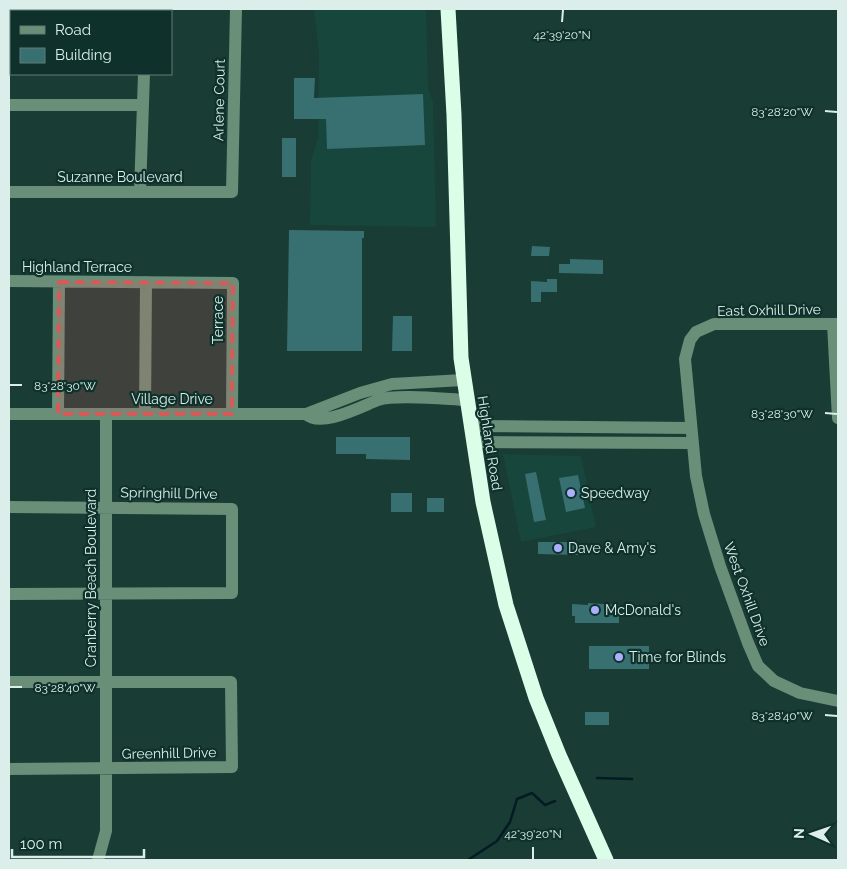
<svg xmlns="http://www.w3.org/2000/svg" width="847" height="869" font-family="Raleway,sans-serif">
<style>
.built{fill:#17463d}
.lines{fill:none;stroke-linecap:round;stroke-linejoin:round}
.stream{stroke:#031c24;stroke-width:2.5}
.building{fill:#386f71}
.minor{stroke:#698f79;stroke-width:12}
.highway{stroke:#dafee8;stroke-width:15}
.marked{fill:#d75a58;fill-opacity:0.2;stroke:#d75a58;stroke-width:4;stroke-dasharray:10 6;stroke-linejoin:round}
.ticks{fill:none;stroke:#dbeee9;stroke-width:2}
.poi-dot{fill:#acaffb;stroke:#0e312b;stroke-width:2}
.labels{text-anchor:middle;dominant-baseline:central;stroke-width:4.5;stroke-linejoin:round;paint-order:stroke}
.street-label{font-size:14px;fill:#dbeee9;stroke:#0e312b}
.poi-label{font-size:14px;fill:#dbeee9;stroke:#0e312b;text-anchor:start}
.ticks-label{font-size:12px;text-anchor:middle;fill:#dbeee9;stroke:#0e312b;stroke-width:4.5;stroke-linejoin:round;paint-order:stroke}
</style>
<rect width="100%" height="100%" fill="#193c35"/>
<!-- built -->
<path class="built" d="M314,9H426L428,88L433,102L436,227L310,225L311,160L318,139L319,53Z
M503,454L581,456L596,527L521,542Z"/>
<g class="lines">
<!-- stream -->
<path class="stream" d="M597,778L632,779
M468,860L497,841L510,822L517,799L532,793L545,805L555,801"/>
</g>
<!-- building -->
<path class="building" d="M294,78H315L314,98L423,94L425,145L327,149L326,119H294Z
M282,138H296V177H282Z
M289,230L364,231V238H362V351H287Z
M532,246L550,247L549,256H531Z
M570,259L603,260V274L559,273V264H570Z
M547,279H557V292H541V302H531V281L547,282Z
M393,316H412V351H392Z
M336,437H410V460L366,459V454H336Z
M536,472L546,520L534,522L525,474Z
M578,475L585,508L566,512L559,478Z
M391,493H412V512H391Z
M427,498H444V512H427Z
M538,542H578V555L538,554Z
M588,603L619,605V623H575V616H572V604L588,605Z
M589,646H649V669H589Z
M585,712H609V725H585Z"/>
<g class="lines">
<!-- minor -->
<path class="minor" d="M145,11V9
M9,105H143
M9,192H232L236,9
M140,192L144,74
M9,281L233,283L232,414
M833,324L838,418
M838,324H714L696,332L690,340L685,359L696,476L704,514L720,566L748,643L758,666L774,681L800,693L838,701
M9,414H306L360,393L392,384L463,380
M58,414L59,282
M145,414L146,282
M306,414C321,428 360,407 378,400C397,394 444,399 466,400
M470,426L690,428
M473,442L692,443
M9,507L232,509V593L9,594
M9,682H231L232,767L9,769
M98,860L106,831V414"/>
<!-- highway -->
<path class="highway" d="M448,9L454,115L461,358L483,502L506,605L536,698L559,755L606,860"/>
</g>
<!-- marked area -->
<path class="marked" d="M59,282L233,283L232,414H58Z"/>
<!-- ticks -->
<path class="ticks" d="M562,22L563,10M825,111L837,112M10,385H22M825,413L837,414M10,687H22M825,715L837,716M533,859V847"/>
<!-- markers -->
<g class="poi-dot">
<circle cx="571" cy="493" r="5"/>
<circle cx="558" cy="548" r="5"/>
<circle cx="595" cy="610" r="5"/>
<circle cx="619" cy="657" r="5"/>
</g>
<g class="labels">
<!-- street labels -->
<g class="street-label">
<text transform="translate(219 100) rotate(-89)">Arlene Court</text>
<text x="120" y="177">Suzanne Boulevard</text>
<text x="77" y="267">Highland Terrace</text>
<text transform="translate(769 310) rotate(-1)">East Oxhill Drive</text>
<text transform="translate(218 320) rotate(-90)">Terrace</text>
<text x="172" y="399">Village Drive</text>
<text transform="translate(490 443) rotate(81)">Highland Road</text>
<text transform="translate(169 493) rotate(1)">Springhill Drive</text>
<text transform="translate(91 578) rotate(-90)">Cranberry Beach Boulevard</text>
<text transform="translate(747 594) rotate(70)">West Oxhill Drive</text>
<text transform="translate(169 753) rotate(-1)">Greenhill Drive</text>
</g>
<!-- poi labels -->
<g class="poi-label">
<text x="581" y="493">Speedway</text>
<text x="568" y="548">Dave &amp; Amy's</text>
<text x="605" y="610">McDonald's</text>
<text x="629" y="657">Time for Blinds</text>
</g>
</g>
<g class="ticks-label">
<text x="562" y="39">42°39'20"N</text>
<text x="782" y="116">83°28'20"W</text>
<text x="65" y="390">83°28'30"W</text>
<text x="782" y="418">83°28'30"W</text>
<text x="65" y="692">83°28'40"W</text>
<text x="782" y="720">83°28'40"W</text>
<text x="533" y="838">42°39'20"N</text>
</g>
<!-- border -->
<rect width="847" height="869" fill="none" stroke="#dbeee9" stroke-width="20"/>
<!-- legend -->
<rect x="10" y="10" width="162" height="65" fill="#0e312b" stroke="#607d77"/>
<rect x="20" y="26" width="25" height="8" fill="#698f79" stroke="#607d77"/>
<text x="55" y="35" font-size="15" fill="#dbeee9">Road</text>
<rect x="20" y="48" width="25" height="15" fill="#386f71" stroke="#607d77"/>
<text x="55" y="60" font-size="15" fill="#dbeee9">Building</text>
<!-- north arrow -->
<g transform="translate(812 834) rotate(272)" stroke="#0e312b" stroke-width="4" paint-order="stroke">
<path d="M0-4L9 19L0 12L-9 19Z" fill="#dbeee9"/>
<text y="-8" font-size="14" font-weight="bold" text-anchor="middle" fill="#dbeee9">N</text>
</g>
<!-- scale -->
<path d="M12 849v8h132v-8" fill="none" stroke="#dbeee9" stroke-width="2.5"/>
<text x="20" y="849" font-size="15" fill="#dbeee9" stroke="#0e312b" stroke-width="4" paint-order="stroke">100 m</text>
</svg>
